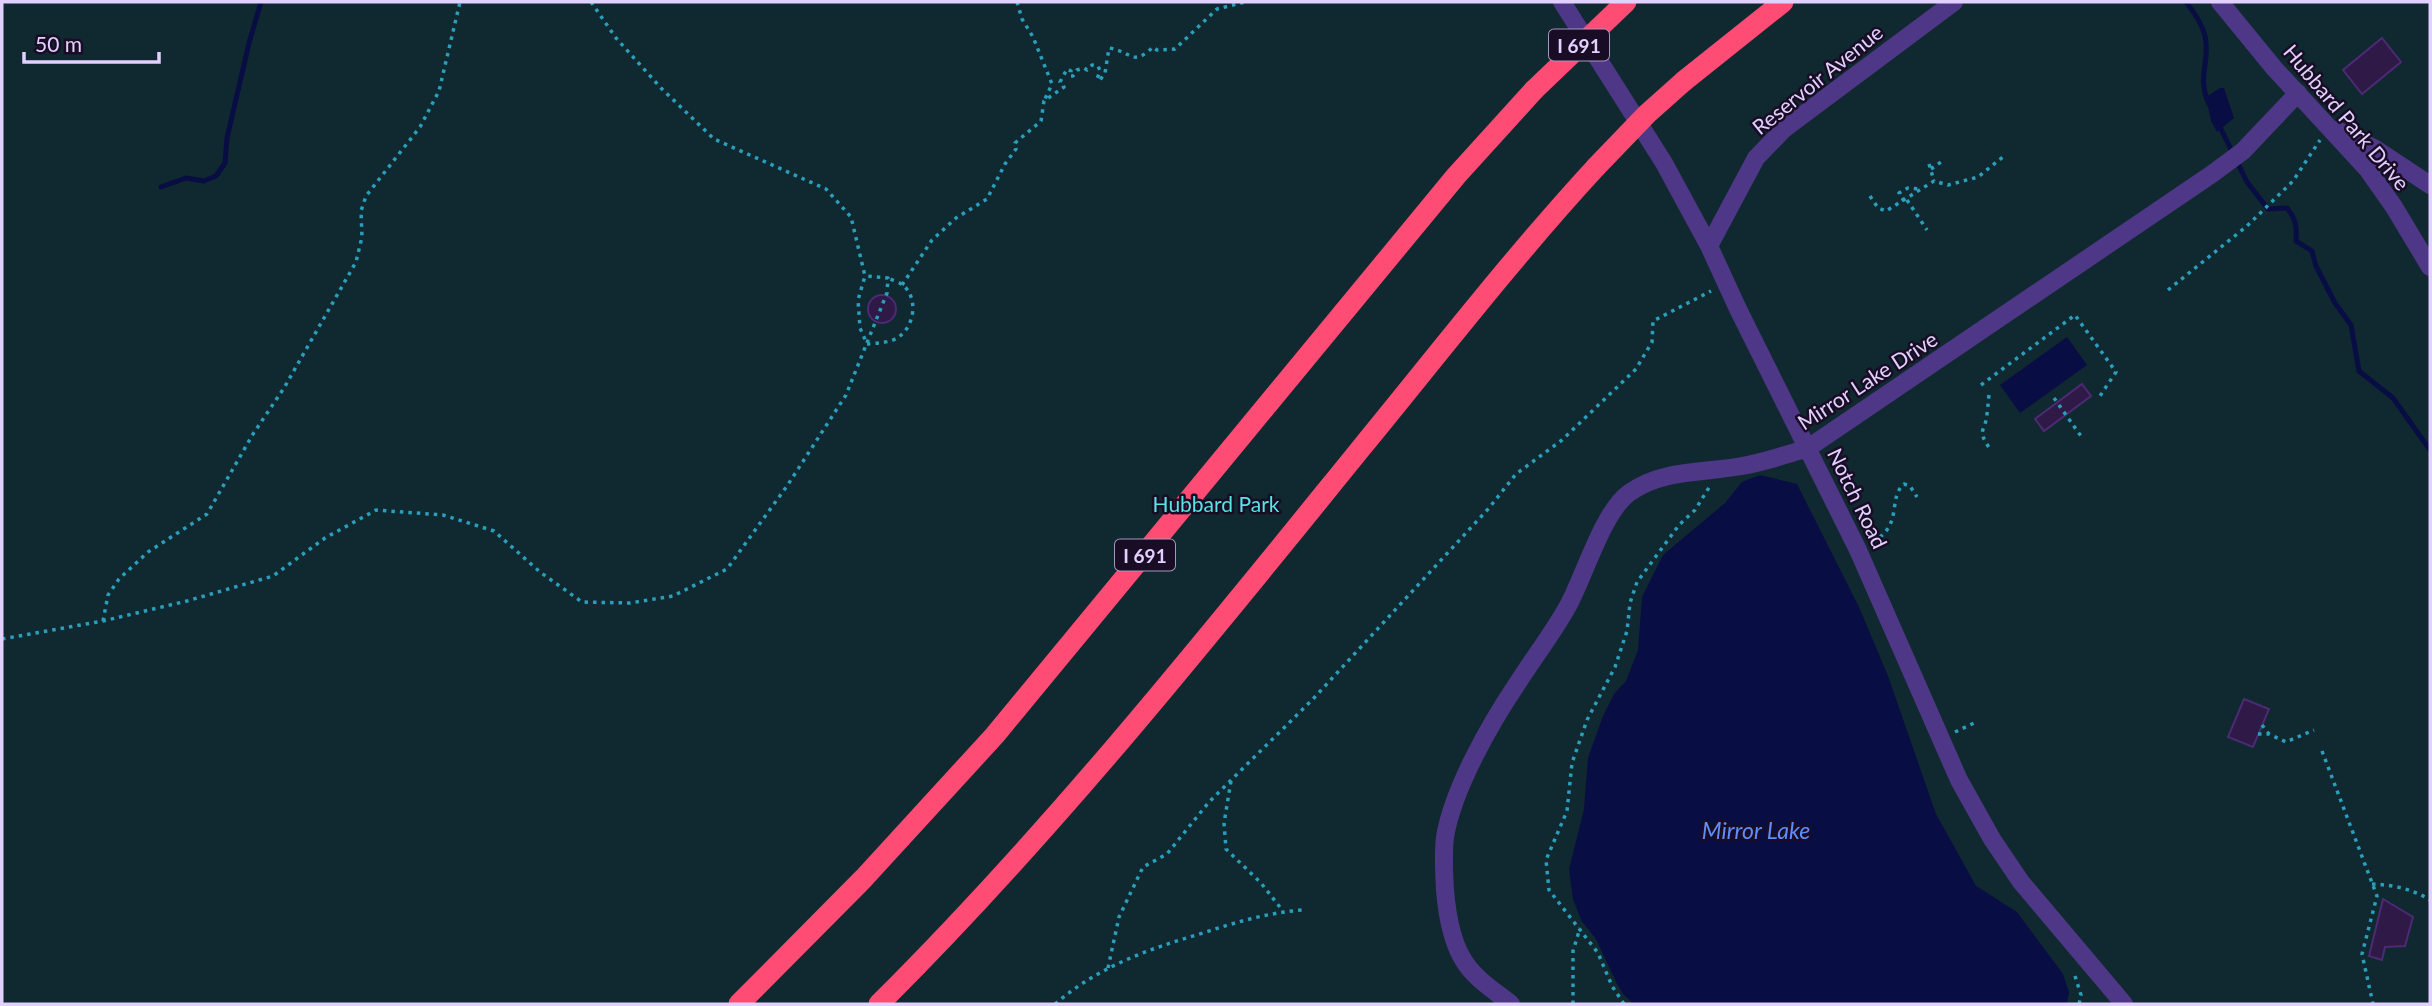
<svg xmlns="http://www.w3.org/2000/svg" width="2432" height="1006" font-family="Lato,sans-serif">
<style>
.green{fill:#10282f}
.water{fill:#080e44}
.lines{fill:none;stroke-linecap:round;stroke-linejoin:round}
.stream{stroke:#080e44;stroke-width:5}
.building{fill:#2e1947;stroke:#4c2a74;stroke-width:2}
.path{stroke:#2a9ebb;stroke-width:3.5;stroke-dasharray:3.5 5;stroke-linecap:butt}
.street{stroke:#4e3786;stroke-width:18}
.highway{stroke:#ff4c74;stroke-width:21}
.highway-bridge{stroke:#ff4c74;stroke-width:21}
.labels{text-anchor:middle;dominant-baseline:central;stroke-width:5;stroke-linejoin:round;paint-order:stroke}
.shield{fill:#180d25;stroke:#a596be;stroke-width:2}
.shield-label{font-size:19px;font-weight:bold;fill:#e2d1ff}
.street-label{font-size:21px;fill:#e2d1ff;stroke:#180d25}
.park-label{font-size:21px;fill:#58e3e4;stroke:#180d25}
.water-label{font-size:23px;font-style:italic;fill:#5f8cff;stroke:#180d25}
</style>
<rect width="100%" height="100%" fill="#180d25"/>
<!-- green -->
<path class="green" d="M2,2H2430V1004H2Z"/>
<!-- water -->
<path class="water" d="M2220,88H2224L2234,118L2217,132L2211,121L2206,97Z
M2067,337L2087,365L2020,413L2000,385Z
M1760,475L1797,484L1859,607L1888,676L1936,814L1976,886L2017,912L2063,974L2069,992L2067,1004H1634L1623,994L1617,984L1596,939L1581,920L1573,899L1569,869L1584,809L1588,758L1603,716L1614,694L1626,681L1638,650L1642,597L1663,555L1725,503L1742,482Z"/>
<g class="lines">
<!-- stream -->
<path class="stream" d="M2186,2C2194,12 2202,23 2205,36C2211,60 2196,77 2209,104
M2219,125L2247,182L2268,209L2287,208C2296,219 2297,227 2296,241L2312,251L2316,266L2335,303L2351,325L2359,371L2393,398L2430,450
M161,187L186,178L204,181L216,176L225,163L227,138L249,43L261,2"/>
</g>
<!-- building -->
<path class="building" d="M2382,38L2401,62L2362,94L2343,70Z
M868 309a14 14 0 1 1 28 0a14 14 0 1 1-28 0Z
M2082,384L2091,396L2044,431L2035,419Z
M2244,699L2269,709L2253,747L2228,737Z
M2383,899L2413,917L2405,946L2385,947L2382,960L2369,956Z"/>
<g class="lines">
<!-- path -->
<path class="path" d="M591,2L616,38L661,88L714,139L826,189L851,217L865,276L858,300L860,328L867,344
M1017,2L1022,19L1033,37L1052,84L1045,99
M1929,164L1934,181
M1931,169L1941,162
M1870,196L1878,208L1886,211L1934,181L1948,185L1978,177L2004,156
M1907,200L1927,230
M1904,201L1899,193L1908,188L1920,189
M902,285L932,240L956,218L987,199L1005,164L1016,149L1015,143L1041,121L1044,101L1064,87L1060,82L1067,69L1071,71L1070,76H1073L1077,70L1084,68L1087,70L1092,65L1098,66L1100,71L1097,79L1100,80L1105,73L1109,48C1133,52 1132,67 1153,47L1157,50L1175,49L1217,9L1245,2
M2168,290L2247,226L2293,181L2320,140
M867,344C877,343 892,343 900,336C915,324 918,298 903,285C899,282 892,280 888,278
M1981,385L2075,315L2116,372L2098,399
M1989,395C1988,402 1988,408 1987,414C1985,434 1976,428 1990,449
M2054,398L2083,439
M1873,542C1904,524 1887,499 1904,484L1910,486L1917,497
M103,621L108,595L119,579L148,552L207,514L253,434L284,388L356,262L362,237L361,211L366,196L420,127L439,91L460,2
M2,639L103,621L187,601L273,576L325,538L376,510L443,515L494,531L540,572L582,602L630,603L673,596L727,569L787,486L846,395L887,293L888,278L865,276
M2262,725L2269,734
M1955,732L1974,723
M2258,734H2269L2286,742L2314,730
M2322,751L2377,896L2362,954L2373,1004
M1231,781L1224,823L1226,849L1261,883L1283,911
M2372,884C2393,885 2413,889 2430,900
M1108,968L1119,917L1143,867L1167,854L1209,802L1313,699L1489,508L1516,474L1562,440L1636,369L1652,342L1653,321L1711,291
M2075,976L2081,995L2079,1004
M1055,1004C1098,967 1148,949 1203,933C1236,922 1267,913 1302,910
M1573,1004V951L1580,928
M1624,1004L1612,986L1598,953L1549,890L1546,860L1567,811L1572,763L1587,720L1615,667L1627,631L1630,603L1637,582L1679,525L1695,510L1710,486"/>
<!-- street -->
<path class="street" d="M1562,2L1664,163L1709,246L1738,309L1858,550L1959,780L1992,839L2021,882L2124,1004
M2220,2L2274,68L2368,170L2394,207L2430,267
M2337,130L2374,148L2430,185
M1709,246L1756,158L1784,129L1954,2
M1511,1004C1495,991 1475,979 1464,961C1451,941 1447,914 1445,890C1444,873 1443,854 1445,837C1453,789 1490,724 1517,684C1534,657 1554,632 1569,604C1585,574 1603,512 1629,493C1662,469 1704,473 1742,466C1764,462 1786,455 1808,448L2212,174L2243,151L2298,93"/>
<!-- highway -->
<path class="highway" d="M1684,81L1783,2
M739,1004L864,878L995,735L1456,176L1534,90
M879,1004C1053,831 1207,638 1362,447C1439,353 1514,256 1596,167"/>
<!-- highway-bridge -->
<path class="highway-bridge" d="M1534,90L1626,2
M1596,167L1647,114L1684,81"/>
</g>
<g class="labels">
<!-- shield labels -->
<g class="shield">
<rect x="1549" y="29.5" width="60" height="31" rx="5"/>
<rect x="1115" y="539.5" width="60" height="31" rx="5"/>
</g>
<g class="shield-label">
<text x="1579" y="45">I 691</text>
<text x="1145" y="555">I 691</text>
</g>
<!-- street labels -->
<g class="street-label">
<text transform="translate(1817 79) rotate(-39)">Reservoir Avenue</text>
<text transform="translate(2347 117) rotate(50)">Hubbard Park Drive</text>
<text transform="translate(1867 380) rotate(-33)">Mirror Lake Drive</text>
<text transform="translate(1858 498) rotate(64)">Notch Road</text>
</g>
<!-- park labels -->
<g class="park-label">
<text x="1216" y="503">Hubbard Park</text>
</g>
<!-- water labels -->
<g class="water-label">
<text x="1756" y="830">Mirror Lake</text>
</g>
</g>
<!-- border -->
<rect width="2432" height="1006" fill="none" stroke="#e2d1ff" stroke-width="7"/>
<!-- scale -->
<path d="M24 52v10h135v-10" fill="none" stroke="#e2d1ff" stroke-width="3.5"/>
<text x="35" y="52" font-size="21" fill="#e2d1ff" stroke="#180d25" stroke-width="5" paint-order="stroke">50 m</text>
</svg>
